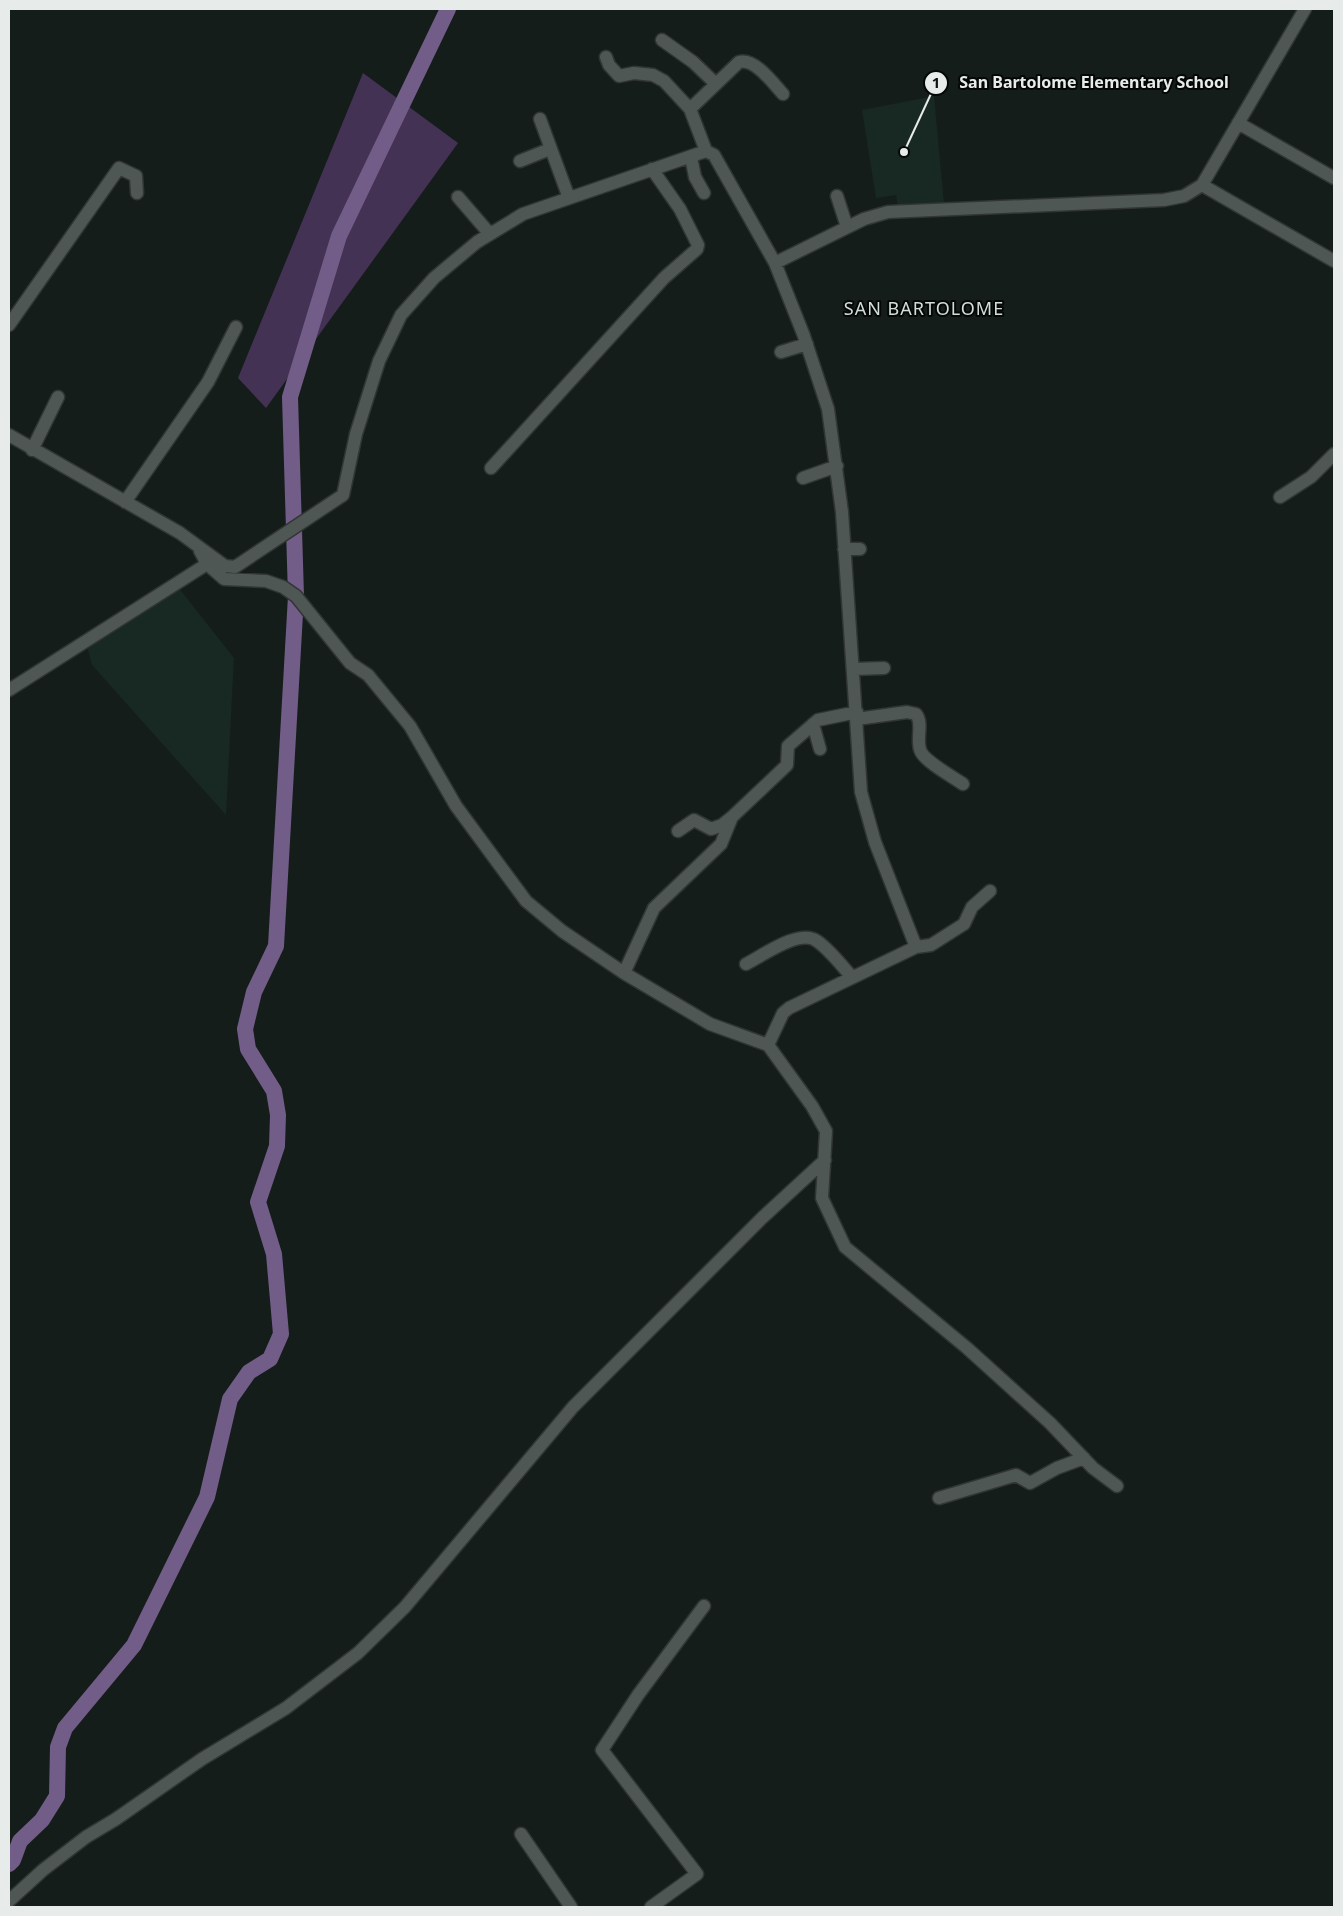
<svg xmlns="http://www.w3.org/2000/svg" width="1343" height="1916" font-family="'Noto Sans',sans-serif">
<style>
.built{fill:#182822}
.green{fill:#433254}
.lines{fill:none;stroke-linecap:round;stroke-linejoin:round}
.river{stroke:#725d88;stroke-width:16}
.minor-casing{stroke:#313533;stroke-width:15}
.minor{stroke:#4e5754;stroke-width:12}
.labels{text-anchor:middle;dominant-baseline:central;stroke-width:4;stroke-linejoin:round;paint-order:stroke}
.quarter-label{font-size:18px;letter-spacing:1px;fill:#d2ddd8;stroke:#040706}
.leader{fill:none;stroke:#e7ecea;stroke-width:2}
.callout-dot{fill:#e7ecea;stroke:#040706;stroke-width:2}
.mark-label{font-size:15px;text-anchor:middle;font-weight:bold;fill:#111}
.callout-label{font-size:16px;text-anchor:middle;font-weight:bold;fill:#e7ecea;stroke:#040706;stroke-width:4;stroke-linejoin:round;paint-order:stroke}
</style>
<rect width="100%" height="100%" fill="#151d1a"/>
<!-- built -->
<path class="built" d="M934,96L944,203L898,207L896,195L876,198L862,110Z
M178,587L234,658L226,815L92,665L86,642Z"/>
<!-- green -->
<path class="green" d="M363,73L458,143L266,408L238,378Z"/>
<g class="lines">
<!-- river -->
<path class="river" d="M9,1864L13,1860L20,1841L42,1820L57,1796L58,1747L65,1728L134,1645L207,1497L230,1399L249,1372L270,1359L281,1334L274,1254L258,1202L277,1146L278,1115L274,1091L248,1049L245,1029L254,992L276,946L296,596L290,397L339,236L448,9"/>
<defs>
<path id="minor" d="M662,40L693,62L716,84
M606,57L609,65L619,76L634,73L653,75L664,81L690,109
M540,119L569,198
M1238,123L1334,178
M706,151L690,109L739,62C755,58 773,83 783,94
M691,157L695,177L704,193
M520,161L550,149
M1202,185L1334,261
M837,196L847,227
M458,197L489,233
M775,263L864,219L888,212L1164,200L1184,196L1202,185L1305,9
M9,325L119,168L136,176L137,193
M781,352L807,344
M9,435L180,533L225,566L235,567L343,495L356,434L379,361L401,315L434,278L477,242L523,214L706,151L714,155L775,263L804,336L828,409L842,512L861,792L875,842L916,947L789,1008L783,1013L768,1045
M32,450L58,397
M491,468L664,278L697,249L698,245L680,209L652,169
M803,478L837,466
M1280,497L1311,477L1334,454
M125,502L208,382L236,327
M844,549H860
M200,551L207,564L224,579L266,581L283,587L296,596L350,663L368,675L410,726L456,806L526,901L562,931L624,973L710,1024L768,1045L812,1106L826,1131L822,1198L845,1247L967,1348L1050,1423L1093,1468L1117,1486
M854,669L884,668
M9,690L207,564
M857,719L907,712L916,714C924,724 915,740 921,752C926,762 953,777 963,784
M813,724L820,749
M678,831L694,820L711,829L722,825L732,817
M916,947L931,945L964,924L972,907L990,891
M746,964C762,956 800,928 817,941C830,950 841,965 852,977
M624,973L654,908L721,844L732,817L787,765L788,746L818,720L857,712
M939,1498L1016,1475L1030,1483L1057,1468L1084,1458
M521,1834L571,1907
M9,1901L43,1870L86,1837L116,1819L202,1759L286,1708L358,1653L405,1607L573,1407L762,1218L825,1160
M651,1907L697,1874L602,1750L638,1695L704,1606"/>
</defs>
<!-- minor casing -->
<use href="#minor" class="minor-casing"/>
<!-- minor -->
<use href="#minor" class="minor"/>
</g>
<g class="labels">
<!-- quarter labels -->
<g class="quarter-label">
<text x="924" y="308">SAN BARTOLOME</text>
</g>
</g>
<!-- callouts -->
<path class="leader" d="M904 152L936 83"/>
<g class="callout-dot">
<circle cx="904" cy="152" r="5"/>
<circle cx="936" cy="83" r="12"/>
</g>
<g class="mark-label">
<text x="936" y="88">1</text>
</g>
<g class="callout-label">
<text x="1094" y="88">San Bartolome Elementary School</text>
</g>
<!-- border -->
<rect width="1343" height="1916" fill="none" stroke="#e7ecea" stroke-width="20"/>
</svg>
